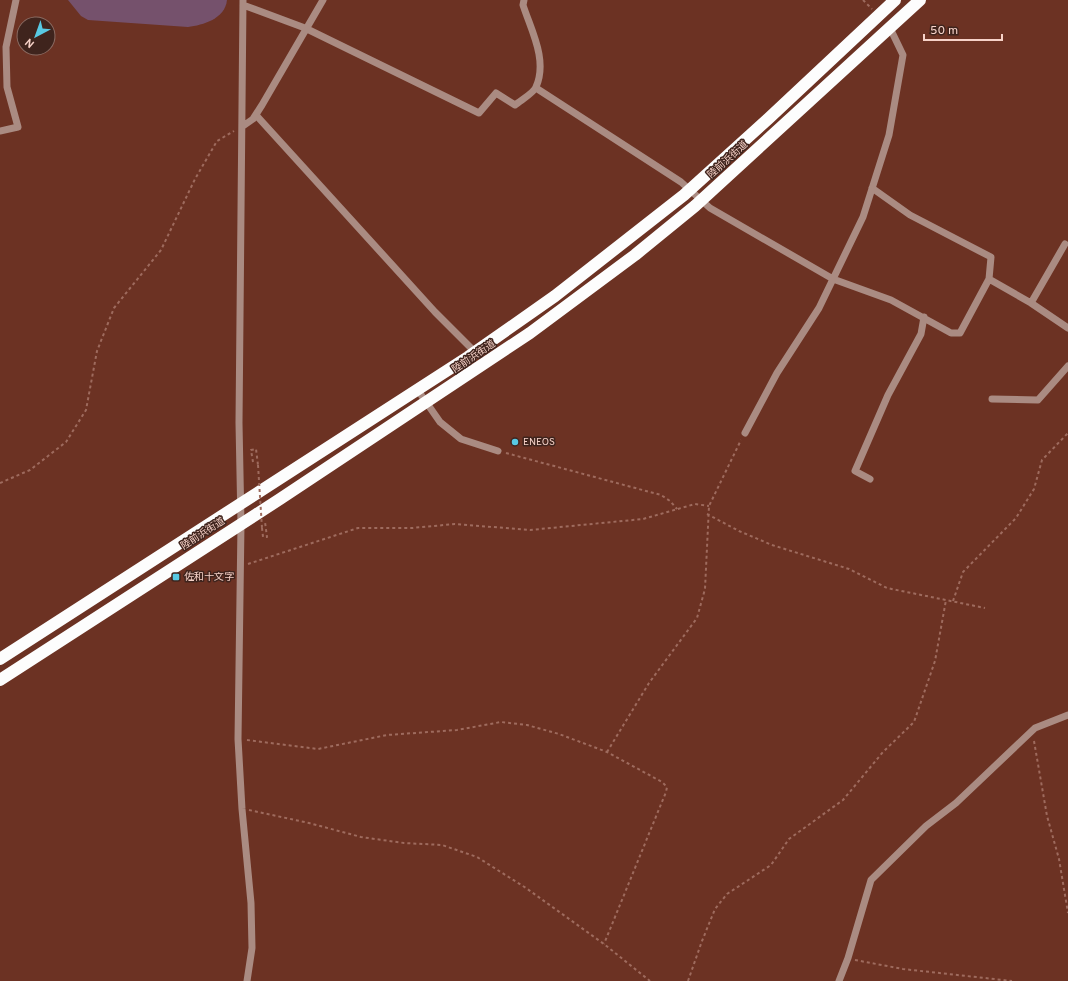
<svg xmlns="http://www.w3.org/2000/svg" width="1068" height="981" font-family="Overpass,'Noto Sans JP',sans-serif">
<style>
.green{fill:#75516c}
.lines{fill:none;stroke-linecap:round;stroke-linejoin:round}
.path{stroke:#9e6b5e;stroke-width:2;stroke-dasharray:3 3;stroke-linecap:butt}
.minor{stroke:#aa8b82;stroke-width:7}
.highway{stroke:#fdfdfd;stroke-width:12}
.path-bridge{stroke:#9e6b5e;stroke-width:2;stroke-dasharray:3 3;stroke-linecap:butt}
.poi-dot{fill:#58c9e3;stroke:#3f241d;stroke-width:1.5}
.labels{text-anchor:middle;dominant-baseline:central;stroke-width:3;stroke-linejoin:round;paint-order:stroke}
.street-label{font-size:10px;fill:#f7d2c8;stroke:#3f241d}
.poi-label{font-size:10px;fill:#f7d2c8;stroke:#3f241d;text-anchor:start}
</style>
<rect width="100%" height="100%" fill="#6c3223"/>
<!-- green -->
<path class="green" d="M68,0H227C225,19 203,25 188,27L88,20L81,16Z"/>
<g class="lines">
<!-- path -->
<path class="path" d="M863,0L872,9
M506,453L661,495L670,501L677,509
M253,462L251,450L256,449L258,465
M0,483L30,470L66,442L86,410L97,351L114,308L161,250L195,179L217,141L234,131
M707,514L739,531L772,545L849,569L887,588L985,608
M262,528L263,537H267L265,522
M248,564L358,528H412L455,524L530,530L643,519L695,504L709,506
M953,601L963,572L1016,518L1034,489L1042,460L1068,433
M247,740L318,749L387,735L457,730L501,722L527,725L559,734L607,752L662,782L667,787L666,792L604,944
M1034,741L1047,816L1059,859L1068,913
M607,752L649,683L697,618L705,589L709,506L741,440
M249,810L309,823L361,837L404,843L442,845L477,857L526,888L604,944L650,981
M855,960L903,969L1012,981
M688,981L702,941L715,909L727,894L771,865L789,839L843,800L883,752L914,722L935,661L946,600"/>
<!-- minor -->
<path class="minor" d="M243,0L239,423L241,524L238,739L242,809L251,903L252,948L247,981
M243,5L305,28L479,113L496,93L515,105C521,100 534,93 536,87C548,60 531,30 523,5L524,0
M536,88L681,182L710,208L833,279L891,300L951,333H960L989,279L1031,303L1068,328
M256,115L435,312L475,352
M243,126L253,119L262,105L323,0
M0,131L18,127L7,87L6,47L16,0
M872,188L910,215L991,257L989,279
M1031,303L1065,244
M417,389L440,422L461,439L498,451
M992,399L1038,400L1068,366
M745,433L777,373L819,308L863,217L889,135L903,55L890,28
M870,479L855,471L888,395L921,334L924,317
M839,981L848,958L871,880L926,826L956,803L1035,728L1068,715"/>
<!-- highway -->
<path class="highway" d="M0,659L468,357L555,296L684,195L768,119L895,0
M0,680L280,499L530,333L635,255L695,206L920,0"/>
<!-- path-bridge -->
<path class="path-bridge" d="M258,465L262,528"/>
</g>
<!-- markers -->
<g class="poi-dot">
<circle cx="515" cy="442" r="4"/>
<rect x="172" y="573" width="8" height="8" rx="2"/>
</g>
<g class="labels">
<!-- street labels -->
<g class="street-label">
<text transform="translate(728 160) rotate(-42)">陸前浜街道</text>
<text transform="translate(474 357) rotate(-34)">陸前浜街道</text>
<text transform="translate(203 534) rotate(-33)">陸前浜街道</text>
</g>
<!-- poi labels -->
<g class="poi-label">
<text x="523" y="442">ENEOS</text>
<text x="184" y="577">佐和十文字</text>
</g>
</g>
<!-- north arrow -->
<g transform="translate(36 36) rotate(221)"><circle r="19" fill="#3f241d" stroke="#896a61"/>
<path d="M0-3L7 15L0 10L-7 15Z" fill="#58c9e3"/>
<text y="-6" font-size="11" font-weight="bold" text-anchor="middle" fill="#f7d2c8">N</text>
</g>
<!-- scale -->
<path d="M924 34v6h78v-6" fill="none" stroke="#f7d2c8" stroke-width="2"/>
<text x="930" y="34" font-size="12" fill="#f7d2c8" stroke="#3f241d" stroke-width="3" paint-order="stroke">50 m</text>
</svg>
